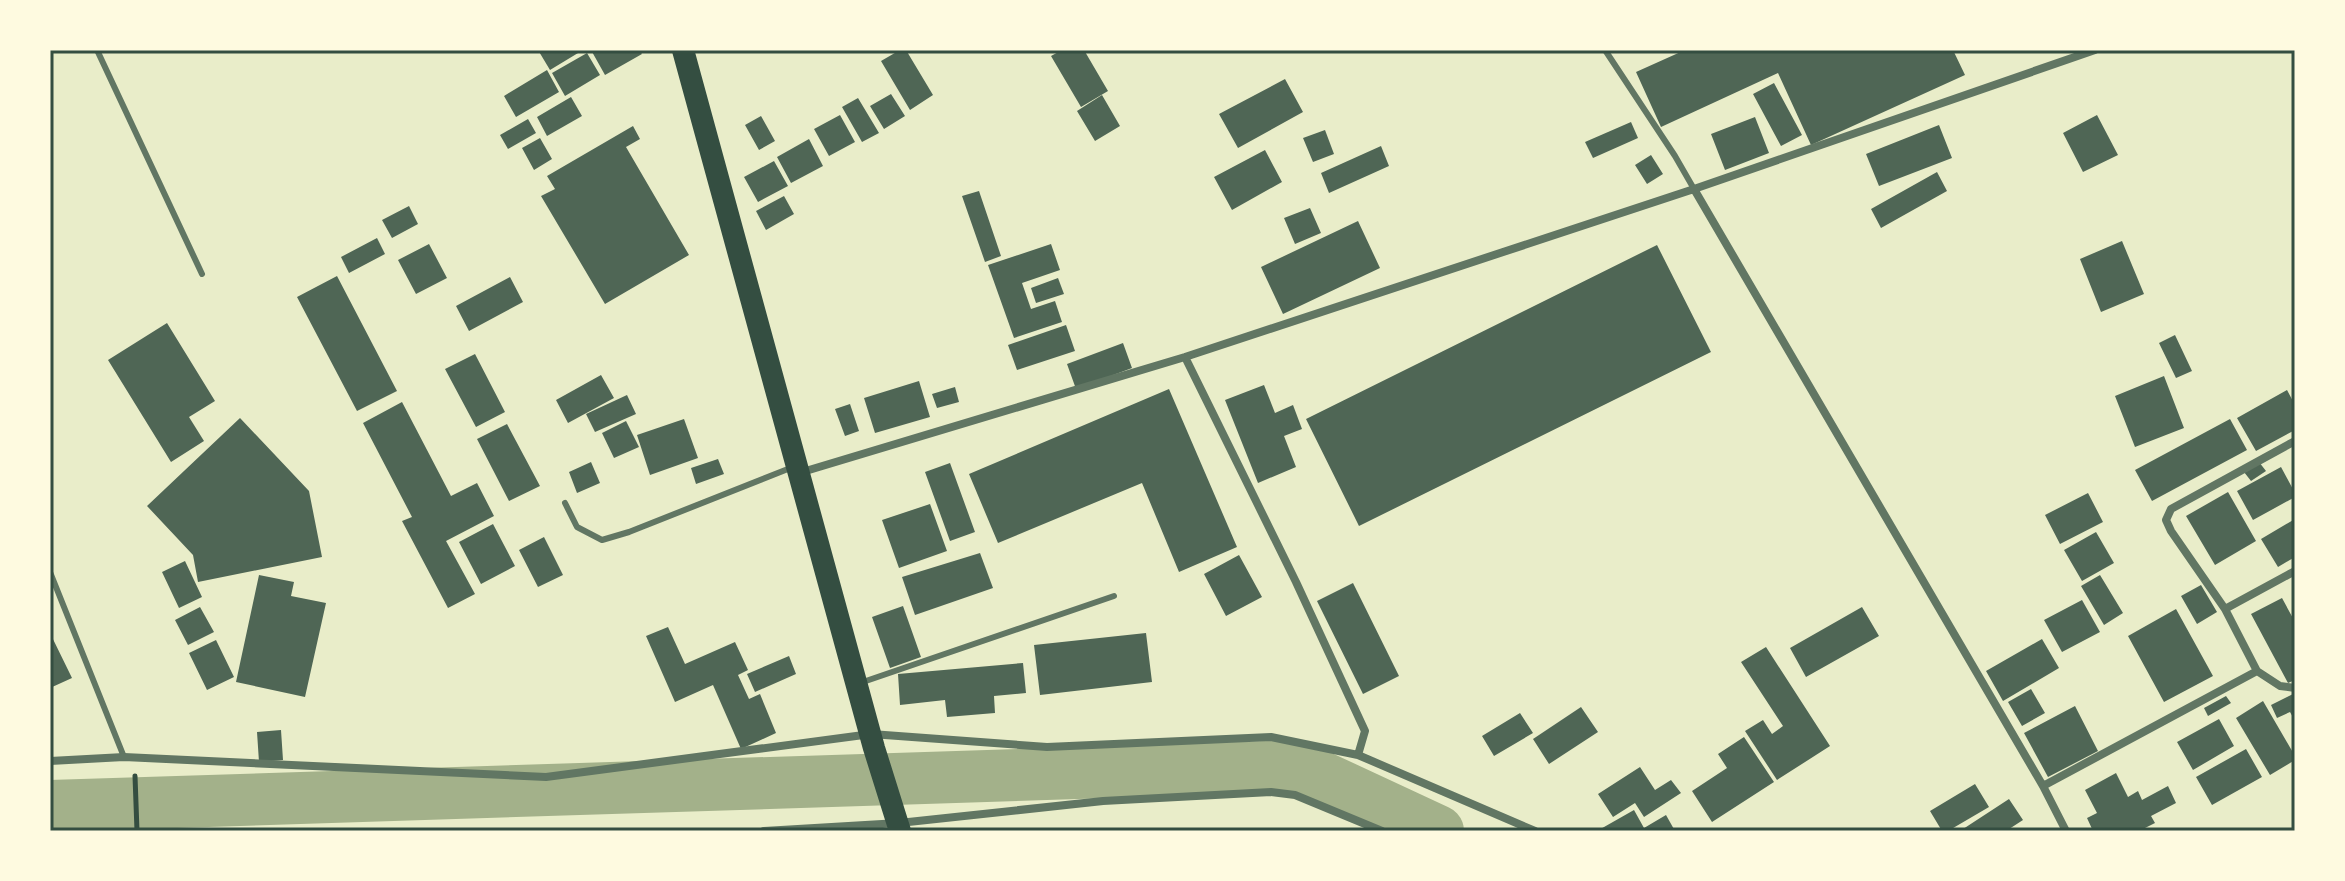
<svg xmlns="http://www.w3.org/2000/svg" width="2345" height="881" font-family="'Sofia Sans Condensed',sans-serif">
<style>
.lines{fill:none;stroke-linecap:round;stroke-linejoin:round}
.river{stroke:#a3b18a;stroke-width:52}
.building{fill:#4f6655}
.path{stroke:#344e41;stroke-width:5}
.service{stroke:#617663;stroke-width:6}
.minor{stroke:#617663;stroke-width:8}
.trunk{stroke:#344e41;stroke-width:22}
.neatline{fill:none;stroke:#344e41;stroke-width:3}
</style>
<rect width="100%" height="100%" fill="#e9edc9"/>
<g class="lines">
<!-- river -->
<path class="river" d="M50,806L1298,766L1438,831"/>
</g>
<!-- building -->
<path class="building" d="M538,50H583L550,70Z
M591,50H639L642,54L605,75Z
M900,50H906L933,95L910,110L881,61Z
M1062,50H1084L1108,91L1081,107L1051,56Z
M1685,50H1953L1965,75L1811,145L1778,73L1661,127L1636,72Z
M587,53L600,75L565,96L552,73Z
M547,70L559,92L516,117L504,96Z
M1285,79L1303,112L1238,148L1219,114Z
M1774,83L1802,135L1781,146L1753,94Z
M891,94L905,116L884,129L870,106Z
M1102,95L1120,126L1095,141L1077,111Z
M571,97L582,116L547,136L537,117Z
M858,98L879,133L862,142L842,107Z
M840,115L855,142L829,156L814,129Z
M2097,115L2118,155L2083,172L2063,133Z
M761,116L775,141L759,150L745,125Z
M1755,117L1769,153L1725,170L1711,134Z
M528,119L536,133L508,149L500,135Z
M1631,122L1638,138L1593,158L1585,142Z
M1939,125L1952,158L1879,186L1866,154Z
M633,126L640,139L626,147L689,255L605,304L541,196L555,189L547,176Z
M1325,130L1334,154L1313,162L1303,138Z
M540,138L552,159L534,170L522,148Z
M809,139L823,166L791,183L777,157Z
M1381,146L1389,166L1329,193L1321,173Z
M1265,150L1282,182L1232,210L1214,177Z
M1651,155L1663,174L1647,184L1635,165Z
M774,161L788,186L758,202L744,177Z
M1937,172L1947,191L1881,228L1871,209Z
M979,191L1001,256L985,262L962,196Z
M784,196L794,214L766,230L756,211Z
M409,206L418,224L392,238L382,220Z
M1310,208L1321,233L1295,244L1284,218Z
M1358,221L1380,268L1283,314L1261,267Z
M377,238L385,254L349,273L341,257Z
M2122,241L2144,294L2101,312L2080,259Z
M429,244L447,278L416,294L398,260Z
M1051,244L1060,270L1022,283L1031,309L1055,301L1062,322L1014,338L988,265Z
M1657,245L1711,352L1359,526L1306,419Z
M337,276L397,391L357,411L297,297Z
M510,277L523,302L469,331L456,306Z
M1058,278L1064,294L1036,303L1031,288Z
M167,323L215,401L189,417L204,441L171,462L108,360Z
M1066,325L1075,351L1017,370L1008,345Z
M2175,335L2192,371L2176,378L2159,343Z
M1123,343L1132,368L1076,389L1067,364Z
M475,354L505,412L476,427L445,369Z
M601,375L614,398L568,423L556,400Z
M2164,376L2184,428L2135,447L2115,396Z
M919,381L930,417L875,433L864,398Z
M1264,385L1275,413L1293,405L1302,429L1284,436L1296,467L1258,483L1225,400Z
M955,387L959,402L937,408L932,394Z
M1169,389L1237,547L1179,572L1142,483L998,543L969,474Z
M2287,390L2295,405V430L2256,451L2237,418Z
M627,395L636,414L595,432L586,414Z
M402,402L451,496L477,483L494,516L446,541L475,594L448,608L402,521L412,517L363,423Z
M850,404L859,431L845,436L835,409Z
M240,418L309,491L322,557L198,582L193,555L147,506Z
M684,419L698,458L650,475L637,435Z
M2230,419L2247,450L2152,501L2135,470Z
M626,421L639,447L614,458L602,433Z
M507,424L540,486L509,501L477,439Z
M718,459L724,474L696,484L691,468Z
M591,462L600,483L577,493L569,472Z
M2259,462L2266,471L2251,481L2244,472Z
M950,463L975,532L950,541L925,472Z
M2281,467L2295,493V497L2253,520L2237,491Z
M2228,492L2256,541L2215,565L2186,516Z
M2088,493L2103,522L2060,544L2045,515Z
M930,504L947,551L899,568L882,520Z
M2295,519V557L2278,567L2261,539Z
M493,524L515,566L481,584L459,542Z
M2096,532L2114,563L2082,581L2064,550Z
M544,537L563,575L538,587L519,550Z
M980,553L993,588L915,615L902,577Z
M1239,555L1262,597L1226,616L1204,574Z
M185,561L202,597L179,608L162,572Z
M259,575L294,582L291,596L326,603L305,697L236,682Z
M2100,575L2123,613L2104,625L2081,586Z
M1353,583L1399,676L1363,694L1317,601Z
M2201,585L2217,612L2197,624L2181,596Z
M2282,598L2295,622V680L2288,683L2251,614Z
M2082,600L2100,632L2062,652L2044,620Z
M903,606L921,657L890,668L872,617Z
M200,607L214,632L188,645L175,620Z
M1862,607L1879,636L1806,677L1790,648Z
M2176,609L2213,676L2164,702L2128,636Z
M668,627L685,664L735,642L748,670L738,675L749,699L760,694L776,733L741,749L713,685L675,702L646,636Z
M50,633L72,678L50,688Z
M1146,633L1152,682L1040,695L1034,645Z
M2042,639L2059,668L2003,701L1986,671Z
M216,640L234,677L207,690L189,653Z
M1766,647L1830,746L1777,780L1745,731L1763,720L1772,734L1783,726L1741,662Z
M789,656L796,674L755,692L747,674Z
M1023,663L1026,693L994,696L995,713L947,717L945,700L900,705L898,674Z
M2031,689L2045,713L2022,726L2008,702Z
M2295,693V721L2290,712L2277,718L2271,705Z
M2226,696L2231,703L2208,716L2204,708Z
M2263,701L2295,756V760L2270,775L2236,718Z
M2075,706L2098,751L2048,777L2024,733Z
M1581,707L1598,732L1549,764L1533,739Z
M1520,713L1533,733L1494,756L1482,736Z
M2219,719L2234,746L2193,770L2177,742Z
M281,730L283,760L259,762L257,732Z
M1744,737L1774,782L1712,822L1692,791L1727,768L1718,754Z
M2246,749L2262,777L2212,805L2196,777Z
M1640,767L1655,790L1671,780L1681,793L1644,817L1635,803L1613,817L1598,794Z
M2116,773L2128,797L2138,791L2142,800L2168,786L2176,803L2151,816L2155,823L2139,831H2093L2087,818L2097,813L2085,790Z
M1975,784L1989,807L1948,831H1942L1930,811Z
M2009,799L2023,820L2006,831H1960Z
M1634,810L1644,828L1666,815L1675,831H1597Z"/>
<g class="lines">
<!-- path -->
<path class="path" d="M135,776L137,831"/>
<!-- service -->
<path class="service" d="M97,50L202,274
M1605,50L1675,156L1694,189
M565,503L577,527L602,540L629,532L793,467
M50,572L124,757
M860,683L1114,596"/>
<!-- minor -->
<path class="minor" d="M1694,189L2043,786L2066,831
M1185,357L1296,582L1365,731L1358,755
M799,473L1185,357L1694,189L2095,50
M2225,609L2171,531L2166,520L2171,509L2295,441
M2257,671L2225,609L2295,571
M50,761L124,757L546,777L871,734L1047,747L1271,737L1358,755L1535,831
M2043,786L2257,671L2280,686L2295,688
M764,831L899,823L1103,801L1271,792L1295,795L1382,831"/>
<!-- trunk -->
<path class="trunk" d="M683,50L874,748L900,831"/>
</g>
<!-- border -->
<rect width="2345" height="881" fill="none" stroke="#fefae0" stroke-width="104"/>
<rect x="52" y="52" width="2241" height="777" class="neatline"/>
</svg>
